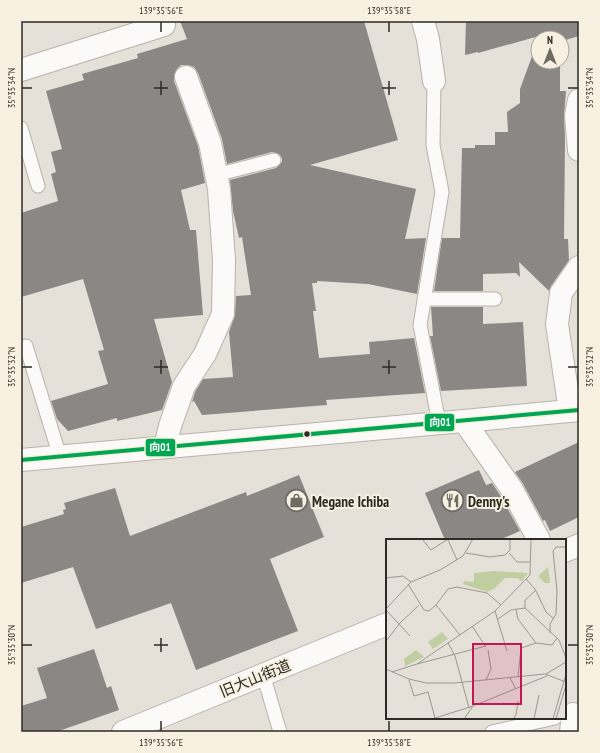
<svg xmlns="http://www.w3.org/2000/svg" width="600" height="753" font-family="'PT Sans Narrow','Noto Sans JP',sans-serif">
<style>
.building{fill:#8a8785}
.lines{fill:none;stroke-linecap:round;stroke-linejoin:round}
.service-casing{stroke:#b6b3ac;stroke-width:15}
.minor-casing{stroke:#b6b3ac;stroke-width:24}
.tertiary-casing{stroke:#b6b3ac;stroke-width:24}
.service{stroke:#fbfaf9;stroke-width:13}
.minor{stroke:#fbfaf9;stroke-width:22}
.tertiary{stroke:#fbfaf9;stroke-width:22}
.bus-1-casing{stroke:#f8f0e0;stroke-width:7}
.bus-1{stroke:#00a651;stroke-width:4}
.ticks{fill:none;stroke:#2e2b25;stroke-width:1.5}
.bus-dot{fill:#2e2b25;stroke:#f8f0e0;stroke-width:1.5}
.labels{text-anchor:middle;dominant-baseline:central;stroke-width:4;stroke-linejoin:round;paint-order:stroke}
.poi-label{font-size:15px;font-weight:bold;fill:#2e2b25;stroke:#f8f0e0;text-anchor:start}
.street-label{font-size:15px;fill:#2e2b25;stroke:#f8f0e0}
.inset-road{fill:none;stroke:#9c9891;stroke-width:1}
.view{fill:#c2185b;fill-opacity:0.15;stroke:#c2185b;stroke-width:2}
.inset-edge{fill:none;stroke:#2e2b25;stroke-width:2}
.line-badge{stroke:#f8f0e0;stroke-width:1.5}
.badge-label{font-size:11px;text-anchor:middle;font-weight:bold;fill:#fff}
.neatline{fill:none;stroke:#2e2b25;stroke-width:1.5}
.ticks-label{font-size:10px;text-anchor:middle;fill:#2e2b25}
</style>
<rect width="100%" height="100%" fill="#e5e1d9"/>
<!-- building -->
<path class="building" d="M180,21H364L398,140L310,165L416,189L405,239L426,238L417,294L368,284L317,281V283H312L316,311H313L319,358L370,354L369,342L414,338L425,393L326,400L327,405L202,415L194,401L192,402L195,392L203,379L233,377L229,332L235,315L236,296L251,295L242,237L239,238L233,211L230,180L276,168L282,162V158L279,154L272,152L227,164L222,139L198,73L194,67L188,65H181L177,69L174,75V81L198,146L205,183L181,190L190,230H196L203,315L154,319L172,382L162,410L117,421V418L68,431L57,419L51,401L108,384L98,351L104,350L83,279L21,297V213L58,201L51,174L56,172L51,152L62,149L46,91L84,80L82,74L138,58L137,54L187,39Z
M466,21H579V36L562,41V38H539V36L478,53V52L465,55Z
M538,40V62H560V91H566L564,116L565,138L564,239H568L569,260L551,286L549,291L519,262L520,277L516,273L483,274V291H434L442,238H460L462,148H475V145H495V132H508L507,112L520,103V89Z
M431,307H483V324L523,322L527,386L441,391L430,336H433Z
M579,442V517L550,531L545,520L543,521L522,482L515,472Z
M479,470L486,485L492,483L500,495L520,531L499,540H445L425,493Z
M299,475L324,537L270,559L298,631L196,670L171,603L96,629L73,567L21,583V527L64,514L63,510L66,509L64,503L115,488L130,536L246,492L247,496Z
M94,649L107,688L111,686L119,710L56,732H21V706L47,698L37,668Z"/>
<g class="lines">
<defs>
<path id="service" d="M434,81L433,145L442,192L420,325L439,423
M21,128L38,186
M216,175L274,160
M424,299H495
M26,346L60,457
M263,674L280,732
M492,732L555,718"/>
<path id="minor" d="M423,21L428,39L434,81
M21,70L164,25
M579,100L576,115L579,150
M570,411L557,324L561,293L579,267
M464,421L511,488L539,540
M165,447L170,426L184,386L205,354L223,314L224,260L219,189L210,143L186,77
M571,732L573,714"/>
<path id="tertiary" d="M21,460L464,421L579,410
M565,551L579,545
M123,732L387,624"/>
</defs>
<!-- service casing -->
<use href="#service" class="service-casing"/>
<!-- minor casing -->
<use href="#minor" class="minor-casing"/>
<!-- tertiary casing -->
<use href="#tertiary" class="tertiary-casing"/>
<!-- service -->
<use href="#service" class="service"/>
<!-- minor -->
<use href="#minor" class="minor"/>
<!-- tertiary -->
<use href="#tertiary" class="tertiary"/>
<defs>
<path id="bus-1" d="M21,460L579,410"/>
</defs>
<!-- bus-1 casing -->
<use href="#bus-1" class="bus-1-casing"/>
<!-- bus-1 -->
<use href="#bus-1" class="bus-1"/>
</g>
<!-- ticks -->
<path class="ticks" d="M161,22V32M389,22V32M161,81V95M389,81V95M22,88H32M154,88H168M382,88H396M568,88H578M161,360V374M389,360V374M22,367H32M154,367H168M382,367H396M568,367H578M161,638V652M22,645H32M154,645H168M568,645H578M161,721V731M389,721V731"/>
<!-- icons -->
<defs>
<symbol id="shop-ring" viewBox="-11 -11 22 22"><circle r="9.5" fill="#f8f0e0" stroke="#6e6b64" stroke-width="1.5"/><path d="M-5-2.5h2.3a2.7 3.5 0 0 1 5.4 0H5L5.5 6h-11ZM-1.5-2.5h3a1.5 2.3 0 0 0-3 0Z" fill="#6e6b64"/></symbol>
<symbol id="restaurant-ring" viewBox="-11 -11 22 22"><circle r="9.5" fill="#f8f0e0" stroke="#6e6b64" stroke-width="1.5"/><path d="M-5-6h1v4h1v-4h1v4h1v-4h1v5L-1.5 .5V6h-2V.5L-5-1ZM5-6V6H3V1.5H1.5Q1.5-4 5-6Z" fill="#6e6b64"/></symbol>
</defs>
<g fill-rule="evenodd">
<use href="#shop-ring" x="284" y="488" width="25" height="25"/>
<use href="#restaurant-ring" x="440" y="488" width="25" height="25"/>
</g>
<!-- markers -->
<circle class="bus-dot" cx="307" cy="434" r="3.5"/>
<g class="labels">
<!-- poi labels -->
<g class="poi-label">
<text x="312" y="501">Megane Ichiba</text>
<text x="468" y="501">Denny's</text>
</g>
<!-- street labels -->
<g class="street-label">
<text transform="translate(255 678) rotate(-22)">旧大山街道</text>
</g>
</g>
<!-- overview -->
<g transform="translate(386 539)">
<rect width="180" height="180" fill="#e5e1d9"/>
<path d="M162,28L164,44H159L152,37ZM108,32L142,34L136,42L131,39H119L108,50L101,53L77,45L78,42L88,43V34ZM56,93L62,100L47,110L42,103ZM30,111L38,118L19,127L18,120Z" fill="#c0cea1"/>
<path class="inset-road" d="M36,0L45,11L62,0M62,1L71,21M80,14L104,18L119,16L124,11V0M123,14L131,23H144M0,39L17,37L25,43M140,40L149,50L160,73L168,80M22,45L38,71L43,72L50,66L62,50L71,48L101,54L115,66M149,52L139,61V69L173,101L180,119M50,66L74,96M0,70L25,43L54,31L77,17L87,0M0,71L24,97M130,71L132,80L150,104M109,72L121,112M112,80L125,71L139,69M86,87L100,108M164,94V85L170,75L171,52L167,12L170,8H180M0,102L14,84L33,66M62,104L69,117L83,169M31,125L100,107M0,130L23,140L40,144H68L159,135L180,143M6,133L31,125L109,72L144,36L145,0M160,135L180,123M132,138L135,109L150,104L166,106L171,99M124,139L130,150M23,141L28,157L42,153L49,179M100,141L105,130L102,111M46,180L87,167L161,137M78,180L87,167M127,180L130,176L132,162M148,180L153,156M167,180L180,135M170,180L180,146"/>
<path class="view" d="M87,105H135V165H87Z"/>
<rect width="180" height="180" class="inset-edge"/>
</g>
<g class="line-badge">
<rect x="424" y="413" width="31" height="19" rx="4" fill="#00a651"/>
<rect x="145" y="438" width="31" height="19" rx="4" fill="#00a651"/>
</g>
<g class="badge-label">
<text x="440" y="426">向01</text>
<text x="160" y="451">向01</text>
</g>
<!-- border -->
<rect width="600" height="753" fill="none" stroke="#f8f0e0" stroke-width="44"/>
<!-- north arrow -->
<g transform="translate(550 50)"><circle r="19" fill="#f8f0e0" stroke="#a7a195"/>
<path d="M0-3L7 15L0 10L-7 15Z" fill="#6e6b64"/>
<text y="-6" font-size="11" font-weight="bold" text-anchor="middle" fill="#2e2b25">N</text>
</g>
<rect x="22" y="22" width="556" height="709" class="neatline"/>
<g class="ticks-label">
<text x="161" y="14">139°35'56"E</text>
<text x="389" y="14">139°35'58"E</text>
<text transform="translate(11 88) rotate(-90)" y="4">35°35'34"N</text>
<text transform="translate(589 88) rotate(-90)" y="4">35°35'34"N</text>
<text transform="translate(11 367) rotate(-90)" y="4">35°35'32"N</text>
<text transform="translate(589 367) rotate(-90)" y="4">35°35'32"N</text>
<text transform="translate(11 645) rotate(-90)" y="4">35°35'30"N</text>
<text transform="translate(589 645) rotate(-90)" y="4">35°35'30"N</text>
<text x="161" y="746">139°35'56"E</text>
<text x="389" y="746">139°35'58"E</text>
</g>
</svg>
